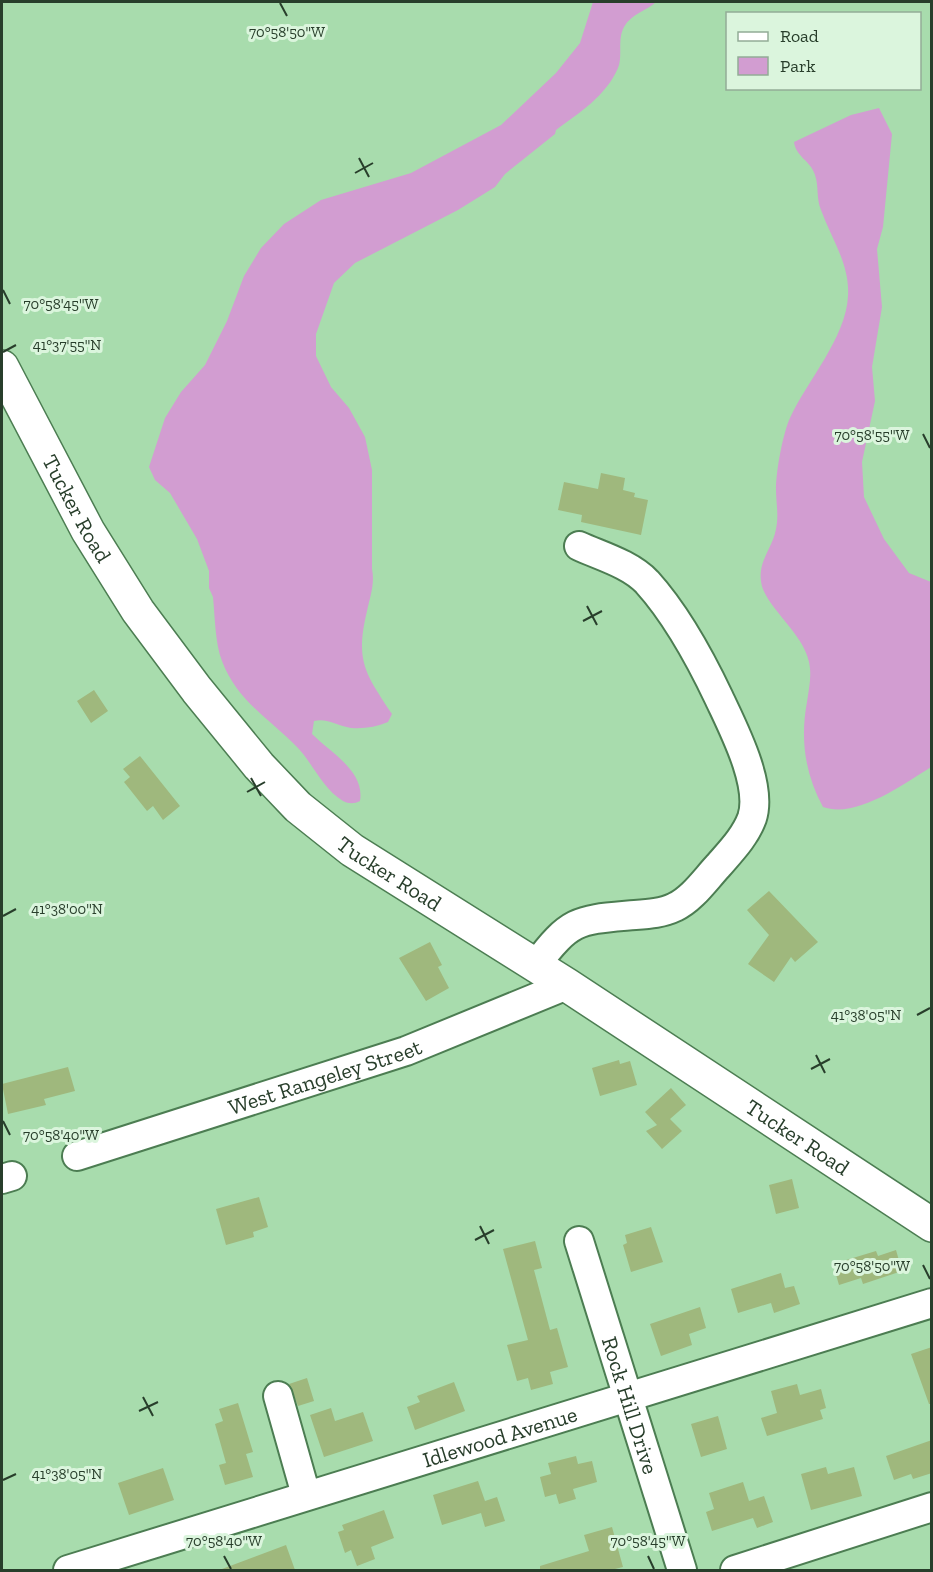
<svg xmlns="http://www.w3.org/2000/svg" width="933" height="1572" font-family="'Zilla Slab',serif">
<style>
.green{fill:#d29dd1}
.building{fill:#9fb87d}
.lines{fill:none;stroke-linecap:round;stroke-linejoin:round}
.minor-casing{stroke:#4c7d52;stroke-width:32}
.major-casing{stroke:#4c7d52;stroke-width:36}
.minor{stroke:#fff;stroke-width:28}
.major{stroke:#fff;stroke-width:33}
.ticks{fill:none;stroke:#283e2b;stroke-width:2}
.labels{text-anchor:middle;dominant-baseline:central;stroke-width:6;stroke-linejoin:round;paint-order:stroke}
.street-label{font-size:22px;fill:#283e2b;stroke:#dbf5dd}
.ticks-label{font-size:15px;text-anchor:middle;fill:#283e2b;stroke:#dbf5dd;stroke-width:6;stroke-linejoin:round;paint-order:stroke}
</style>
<rect width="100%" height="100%" fill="#a8dcad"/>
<!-- green -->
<path class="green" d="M593,2H656C646,11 631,14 624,27C617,40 623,56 618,68C606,96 579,113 556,130L555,134L505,174L495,187L458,210L355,263L334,283L316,334V356L331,387L349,408L365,437L372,470V569C375,584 370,597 367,611C355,661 365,673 392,714L388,722C376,727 364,729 351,728C337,726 328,718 314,721L312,734C331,753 365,771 360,801C354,804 349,804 343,801C323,789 313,764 298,748C270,719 237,701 222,661C215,643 215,617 213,597L209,588V571L197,539L170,493L155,480L149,467L165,418L181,392L205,365L227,321L244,276L261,248L284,224L321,200L411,173L501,125L556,73L580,43Z
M879,108L892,134L883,227L877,249L882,307L872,367L875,401L862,462L864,497L884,539L909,573L931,582V767C904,784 856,819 823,807C805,774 800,739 807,702C809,688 812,676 809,662C803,632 763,605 761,581C758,561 773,547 776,529C779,515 776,503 776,489C776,471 783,433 790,418C807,381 846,338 848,296C850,264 831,238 821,210C816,198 819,186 815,175C811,161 796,157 794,142L851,115Z"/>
<!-- building -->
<path class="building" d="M601,473L625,478L623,490L635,493L634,497L648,500L641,535L581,522L582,515L558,510L564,482L598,489Z
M94,690L108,711L91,723L77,701Z
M140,756L180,806L163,820L153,806L147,811L124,782L130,777L123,769Z
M769,891L818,942L795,962L791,957L774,982L748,964L769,935L747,910Z
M430,942L442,965L438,967L449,988L426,1001L399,958Z
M619,1060L620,1064L630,1061L637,1085L600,1096L592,1068Z
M68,1067L75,1091L44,1099L46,1105L8,1114L2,1084Z
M671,1088L686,1105L670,1119L682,1131L662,1149L646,1131L657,1125L645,1112Z
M792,1179L799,1208L776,1214L769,1185Z
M259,1197L268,1227L253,1232L254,1237L226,1245L216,1209Z
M651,1227L663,1262L631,1272L623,1245L627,1243L625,1235Z
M535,1241L542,1268L534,1270L550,1330L557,1328L568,1367L550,1372L553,1384L531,1390L528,1378L517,1381L507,1345L528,1340L503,1249Z
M896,1250L902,1271L863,1284L861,1278L839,1285L833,1264L876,1251L878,1256Z
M781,1273L785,1288L794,1286L800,1304L774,1313L771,1303L738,1313L731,1289Z
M700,1307L706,1328L689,1334L692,1345L661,1356L650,1324Z
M932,1347V1404H929L911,1354Z
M307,1378L314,1401L298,1406L289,1384Z
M454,1382L465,1411L415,1430L407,1407L420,1402L417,1396Z
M797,1384L800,1395L821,1389L826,1408L820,1410L823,1419L767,1436L761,1418L777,1413L771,1391Z
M238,1403L253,1452L246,1454L253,1477L225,1485L219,1465L226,1463L215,1424L223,1421L219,1409Z
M331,1408L335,1421L363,1412L373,1441L324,1457L310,1415Z
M718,1416L727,1449L701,1457L691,1424Z
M932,1440V1473L913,1479L911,1474L894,1480L886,1456Z
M576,1456L578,1464L592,1461L597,1482L573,1489L576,1499L559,1504L556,1494L545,1497L540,1477L551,1474L548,1463Z
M826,1467L828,1474L854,1467L862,1496L811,1510L801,1474Z
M163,1468L174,1500L129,1515L118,1483Z
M478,1481L485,1501L497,1497L505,1521L485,1527L481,1513L442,1525L433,1495Z
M743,1482L749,1501L764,1496L773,1522L757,1528L753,1518L712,1531L706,1512L714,1509L709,1493Z
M384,1510L394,1538L371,1547L375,1559L357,1566L351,1550L345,1553L338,1532L344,1530L342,1525Z
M612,1527L623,1567L611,1570H540V1566L589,1551L584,1535Z
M286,1545L295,1570H223L222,1569Z"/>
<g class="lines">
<defs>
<g id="minor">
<path d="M536,965C571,918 579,920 635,915C649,914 663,913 675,907C692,899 705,880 718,866C730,852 745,837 752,818C763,785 733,728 719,698C701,660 675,613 647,582C630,564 601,556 579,546"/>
<path id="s1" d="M77,1156L406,1051L567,985"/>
<path d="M2,1179L12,1176"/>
<path id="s2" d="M579,1241L682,1570"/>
<path d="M278,1396L306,1495"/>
<path id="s3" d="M68,1570L932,1303"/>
<path d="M735,1570L932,1507"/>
</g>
<g id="major">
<path id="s4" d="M2,367L88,531L138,611L197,690L259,766L298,807L352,850L567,985L932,1225"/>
</g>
</defs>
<!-- minor casing -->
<use href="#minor" class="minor-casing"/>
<!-- major casing -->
<use href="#major" class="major-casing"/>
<!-- minor -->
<use href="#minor" class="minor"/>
<!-- major -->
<use href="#major" class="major"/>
</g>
<!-- ticks -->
<path class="ticks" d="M280,3L287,16M359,158L369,177M355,173L373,163M3,290L10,304M3,352L16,345M923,434L930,448M587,606L597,625M583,621L602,611M251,778L261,796M247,792L265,782M3,916L16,909M917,1015L930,1008M816,1055L825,1073M811,1069L830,1059M3,1121L10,1135M480,1226L489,1244M475,1240L494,1230M923,1265L930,1279M143,1397L153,1416M139,1411L158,1402M3,1480L16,1474M224,1556L231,1569M648,1556L654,1569"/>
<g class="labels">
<!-- street labels -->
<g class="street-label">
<text stroke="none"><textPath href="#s4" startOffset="160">Tucker Road</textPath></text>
<text stroke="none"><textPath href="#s4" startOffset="646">Tucker Road</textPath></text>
<text stroke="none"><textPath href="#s1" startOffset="260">West Rangeley Street</textPath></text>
<text stroke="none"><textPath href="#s4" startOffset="1132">Tucker Road</textPath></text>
<text stroke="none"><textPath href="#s2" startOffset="172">Rock Hill Drive</textPath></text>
<text stroke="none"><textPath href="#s3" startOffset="452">Idlewood Avenue</textPath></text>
</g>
</g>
<g class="ticks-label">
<text x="287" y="37">70°58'50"W</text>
<text x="61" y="309">70°58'45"W</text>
<text x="67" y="350">41°37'55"N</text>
<text x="872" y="440">70°58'55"W</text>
<text x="67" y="914">41°38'00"N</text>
<text x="866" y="1020">41°38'05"N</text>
<text x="61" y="1140">70°58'40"W</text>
<text x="872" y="1271">70°58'50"W</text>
<text x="67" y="1479">41°38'05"N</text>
<text x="224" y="1546">70°58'40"W</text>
<text x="648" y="1546">70°58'45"W</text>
</g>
<!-- border -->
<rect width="933" height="1572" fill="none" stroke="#283e2b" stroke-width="6"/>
<!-- legend -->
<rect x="726" y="12" width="195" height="78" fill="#dbf5dd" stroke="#93ac96" stroke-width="1.5"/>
<rect x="738" y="32" width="30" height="9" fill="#ffffff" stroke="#93ac96" stroke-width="1.5"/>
<text x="780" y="42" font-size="18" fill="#283e2b">Road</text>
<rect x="738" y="57" width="30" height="18" fill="#d29dd1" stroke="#93ac96" stroke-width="1.5"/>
<text x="780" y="72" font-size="18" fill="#283e2b">Park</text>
</svg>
